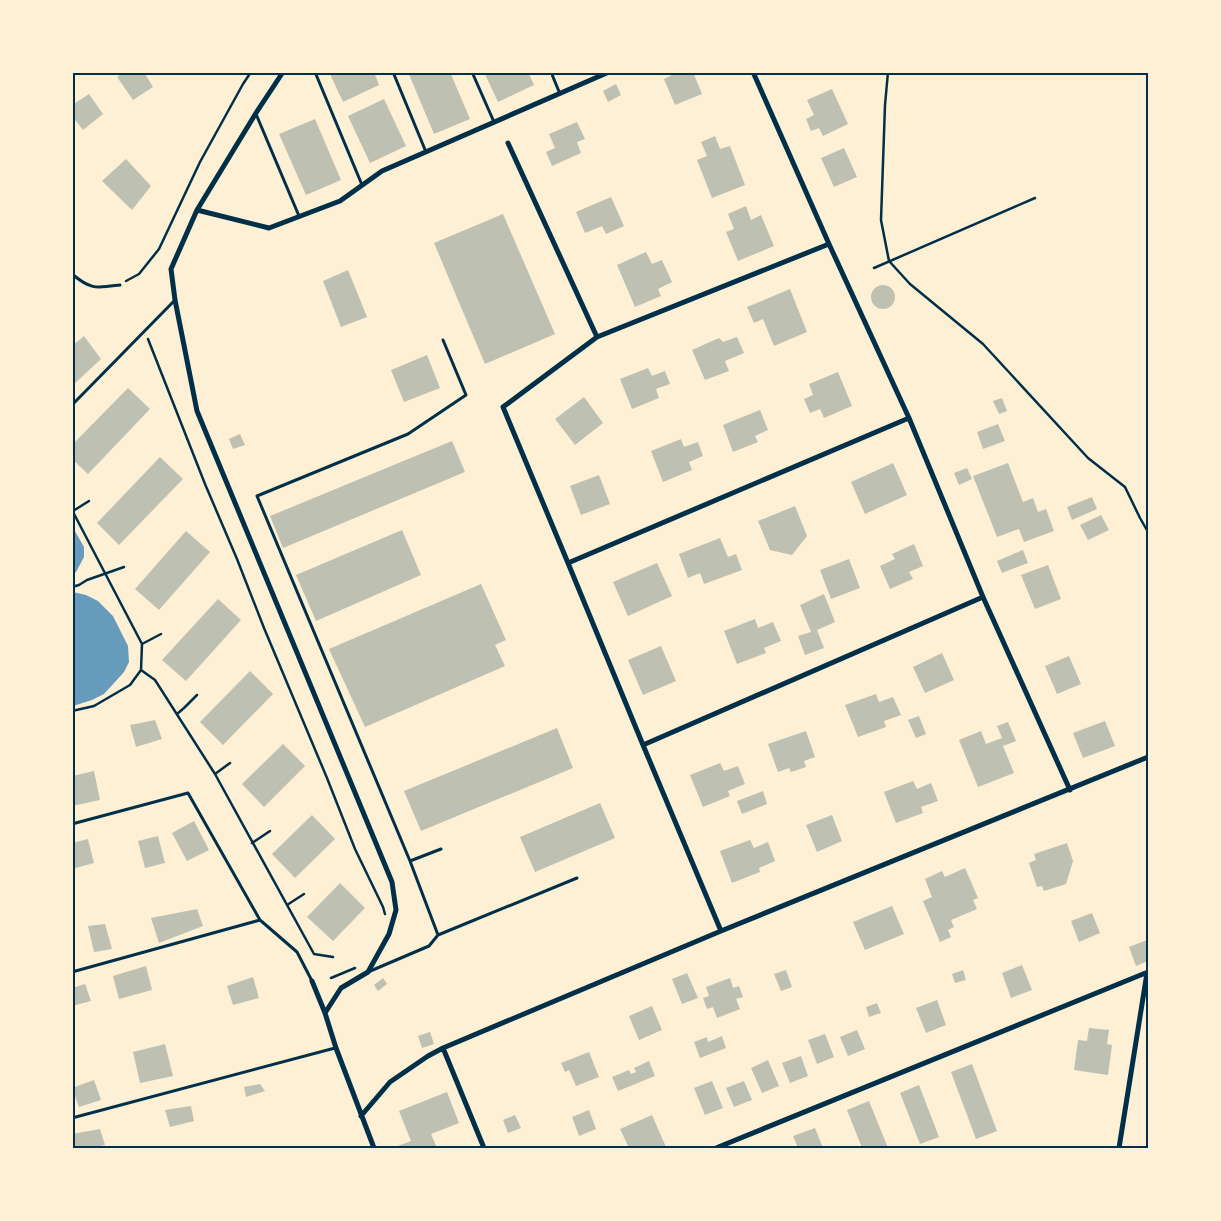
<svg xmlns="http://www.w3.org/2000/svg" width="1221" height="1221" font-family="Barlow,sans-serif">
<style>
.water{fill:#669bbc}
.building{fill:#bec0b2}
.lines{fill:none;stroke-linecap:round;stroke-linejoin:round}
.path{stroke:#003049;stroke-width:2.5}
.service{stroke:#003049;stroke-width:3}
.minor{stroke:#003049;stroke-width:5}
.neatline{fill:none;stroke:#003049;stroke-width:2}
</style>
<rect width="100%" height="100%" fill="#fdf0d5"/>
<!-- water -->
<path class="water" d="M72,526L84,547V557L76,572L73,574Z
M73,592L86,595L98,601L113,616L128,646L129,662L124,672L104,694L92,700L73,706Z"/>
<!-- building -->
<path class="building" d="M124,72H144L153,87L133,100L117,77Z
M329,72H374L379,85L343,102Z
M408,72H450L470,119L434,134Z
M484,72H528L534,85L498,102Z
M678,72H693L702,94L675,105L664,79Z
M616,84L621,95L608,102L603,91Z
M832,89L848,124L823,136L819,128L811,131L806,119L814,115L807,100Z
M89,94L103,114L83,130L72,116V105Z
M384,99L406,146L370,163L348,116Z
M315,119L341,180L306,195L279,134Z
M577,122L585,139L577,142L581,153L552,166L546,152L555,148L549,134Z
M715,136L720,149L730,146L745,185L712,198L697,160L707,156L701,142Z
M844,148L857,177L834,187L821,158Z
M126,159L151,186L132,210L102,181Z
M611,197L624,226L606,234L602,226L585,233L576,212Z
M746,206L751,220L761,215L774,246L738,261L726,232L734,229L728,214Z
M503,214L555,334L485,364L434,243Z
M646,252L652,264L662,260L672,282L658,289L661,296L635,307L617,265Z
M348,270L367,317L341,327L323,281Z
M871 297a12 12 0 1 1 24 0a12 12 0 1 1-24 0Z
M790,289L807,332L774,346L763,319L754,323L747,307Z
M84,336L101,359L72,386V346Z
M737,337L744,353L725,361L729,371L705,380L692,350L719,338L723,342Z
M427,355L440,388L404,402L391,370Z
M648,368L652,376L665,371L670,384L656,389L659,398L632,409L620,379Z
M838,372L852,406L824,418L820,409L810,413L804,399L813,395L809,384Z
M128,388L150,409L88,474L72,459V445Z
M584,397L603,423L575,445L555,419Z
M1002,398L1007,411L999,414L993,401Z
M760,410L768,430L755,436L758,442L733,452L723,425Z
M998,424L1005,441L983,449L977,432Z
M240,434L245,445L233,449L229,439Z
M681,439L684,447L698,442L703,456L689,462L692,470L663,482L651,451Z
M452,441L465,472L283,548L270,516Z
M160,457L183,479L119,545L97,523Z
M893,463L907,495L865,514L851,482Z
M1008,463L1023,502L1033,498L1038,512L1046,509L1054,531L1024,542L1019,529L997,537L973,476Z
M967,468L972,479L959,485L954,473Z
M599,475L610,504L581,515L570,486Z
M1092,497L1097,509L1072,520L1067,507Z
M795,506L807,536L792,555L770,550L758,521Z
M1101,515L1109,530L1088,540L1080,525Z
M402,530L421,575L316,621L296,575Z
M186,531L210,552L159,610L135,589Z
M720,538L728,557L736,554L742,570L704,584L700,573L688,578L679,554Z
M914,544L923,566L909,572L913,579L890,589L880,566L895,559L892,554Z
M1023,550L1028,563L1002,573L997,561Z
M849,559L860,588L831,599L820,570Z
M657,563L672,596L628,616L613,582Z
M1048,565L1061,599L1035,609L1021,575Z
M481,584L506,640L495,645L505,666L365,727L329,649Z
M824,594L835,622L817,630L824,648L805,655L798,636L811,632L800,605Z
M218,599L241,620L186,681L162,660Z
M755,619L758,628L773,622L781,641L764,648L766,653L737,664L724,631Z
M661,646L676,681L643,695L628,660Z
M942,653L954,680L925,693L913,667Z
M1069,656L1081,684L1057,694L1045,666Z
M250,671L273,694L223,745L200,722Z
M876,694L879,702L893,697L901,715L884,721L886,727L858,737L845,705Z
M919,716L926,734L916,738L908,720Z
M155,720L162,739L136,747L130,725Z
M1105,721L1115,746L1083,758L1073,733Z
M1008,722L1016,741L1003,746L1014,773L978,787L959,740L981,731L986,744L1002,738L997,726Z
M557,728L573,768L421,831L404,791Z
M806,731L815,757L804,761L806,767L791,772L789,768L778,772L768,744Z
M283,744L305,766L264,807L242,784Z
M720,763L724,771L738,766L745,784L728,791L730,796L703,807L690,775Z
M94,771L100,800L72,806V776Z
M913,781L917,789L931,783L938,801L921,807L923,813L896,823L884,792Z
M763,791L767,804L742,814L737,801Z
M600,803L615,838L535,872L520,837Z
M312,815L335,839L295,878L272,854Z
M832,815L842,841L817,852L806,825Z
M194,821L209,850L187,861L172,833Z
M158,836L165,863L145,868L138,841Z
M88,839L94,863L72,869V843Z
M750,840L754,848L768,842L775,861L759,868L760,872L732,883L720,851Z
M1067,843L1073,861L1066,884L1044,891L1042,886L1037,887L1029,863L1036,860L1034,854Z
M965,868L978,898L973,900L977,909L951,920L954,927L948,930L951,937L940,942L923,901L932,897L925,879L942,871L945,877Z
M340,883L365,908L333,941L307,917Z
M892,906L904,934L865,950L853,922Z
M197,909L203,926L159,943L151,918Z
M1092,913L1100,933L1079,942L1071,921Z
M105,924L112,949L94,952L88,926Z
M1147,940L1148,944V961L1136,966L1129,947Z
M1022,965L1032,990L1011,998L1002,973Z
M146,966L152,990L119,999L113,976Z
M786,970L792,987L781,991L774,974Z
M963,970L966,980L955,983L952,974Z
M687,973L698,998L682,1004L672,979Z
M253,977L259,998L233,1005L227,986Z
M383,978L387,984L378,991L374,985Z
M730,978L733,988L739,986L743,997L736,999L740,1009L717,1018L713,1007L707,1009L703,998L709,996L706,987Z
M85,984L91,1001L72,1006V988Z
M937,1000L946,1025L926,1033L916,1008Z
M877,1003L881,1013L869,1017L866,1007Z
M652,1006L662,1030L639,1040L629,1016Z
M1089,1028L1109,1030L1107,1044L1112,1045L1108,1075L1074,1070L1078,1040L1087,1041Z
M857,1030L865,1049L848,1056L840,1037Z
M430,1032L434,1044L422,1048L418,1036Z
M825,1034L834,1057L817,1064L808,1040Z
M722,1036L726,1048L700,1058L694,1042L707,1037L708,1042Z
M165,1044L173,1076L140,1083L133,1052Z
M589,1052L599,1077L576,1086L569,1070L565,1072L561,1063Z
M801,1056L808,1076L790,1083L782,1063Z
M768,1060L779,1086L762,1093L751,1068Z
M649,1061L655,1076L618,1091L612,1077L629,1070L631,1074L636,1072L634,1068Z
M972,1064L997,1131L976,1139L951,1072Z
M94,1080L101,1100L79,1107L72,1088Z
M712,1081L723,1108L705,1115L694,1088Z
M744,1081L752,1100L734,1107L726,1088Z
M260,1084L265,1091L246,1097L244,1087Z
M919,1085L939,1137L920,1144L900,1093Z
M447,1092L459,1123L431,1134L437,1148H396L395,1147L411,1141L399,1111Z
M869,1101L888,1148H862L847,1110Z
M191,1106L194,1121L170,1127L165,1110Z
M589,1110L596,1129L579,1136L572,1117Z
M515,1115L521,1128L508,1133L503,1120Z
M652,1115L666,1147L662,1148H629L620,1129Z
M815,1128L823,1148H798L793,1136Z
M100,1129L105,1145L90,1148H74L72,1134Z"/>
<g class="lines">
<!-- path -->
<path class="path" d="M888,72L885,105L881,220L889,261L910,284L983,344L1088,458L1125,487L1140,518L1148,532
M874,268L1035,198
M126,281L139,274L159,249L200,162L243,84L251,72
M148,339L205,484L237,559L264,628L327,778L355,849L383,907L385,914
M72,510L142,644L141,670L130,685L94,706L72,711
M73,511L89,501
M72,587L79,585L87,580L124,567
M142,644L161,634
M141,670L155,680L215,774L314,954L333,957
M177,714L184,708L197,695
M215,774L230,763
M252,843L270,831
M287,905L304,894
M331,978L355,968"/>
<!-- service -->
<path class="service" d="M315,72L362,185
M393,72L426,152
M472,72L494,122
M551,72L560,94
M256,114L299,216
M72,274C91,290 96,288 120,285
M72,405L175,300
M72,824L188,793L260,920L297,952L312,981
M441,849L410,861L257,496L408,434L466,395L443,340
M438,935L577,878
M72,972L260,920
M368,972L429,946L438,935L410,861
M72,1118L335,1048"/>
<!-- minor -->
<path class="minor" d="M283,72L256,113L197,210L269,228L340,201L382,171L609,72
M753,72L829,244L909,418L983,597L1070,790
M508,143L597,337
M197,210L171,269L175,300L197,411L392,882L396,910L389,934L368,972L341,988L325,1013
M829,244L597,337L503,407L568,563L909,418
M568,563L643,745L983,597
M643,745L721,931
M312,981L325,1013L336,1048L374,1148
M361,1116L390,1082L428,1056L443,1048
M484,1148L443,1048L721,931L1148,757
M716,1148L1148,972
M1119,1148L1147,973"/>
</g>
<!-- border -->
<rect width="1221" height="1221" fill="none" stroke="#fdf0d5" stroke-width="148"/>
<rect x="74" y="74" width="1073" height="1073" class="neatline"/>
</svg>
